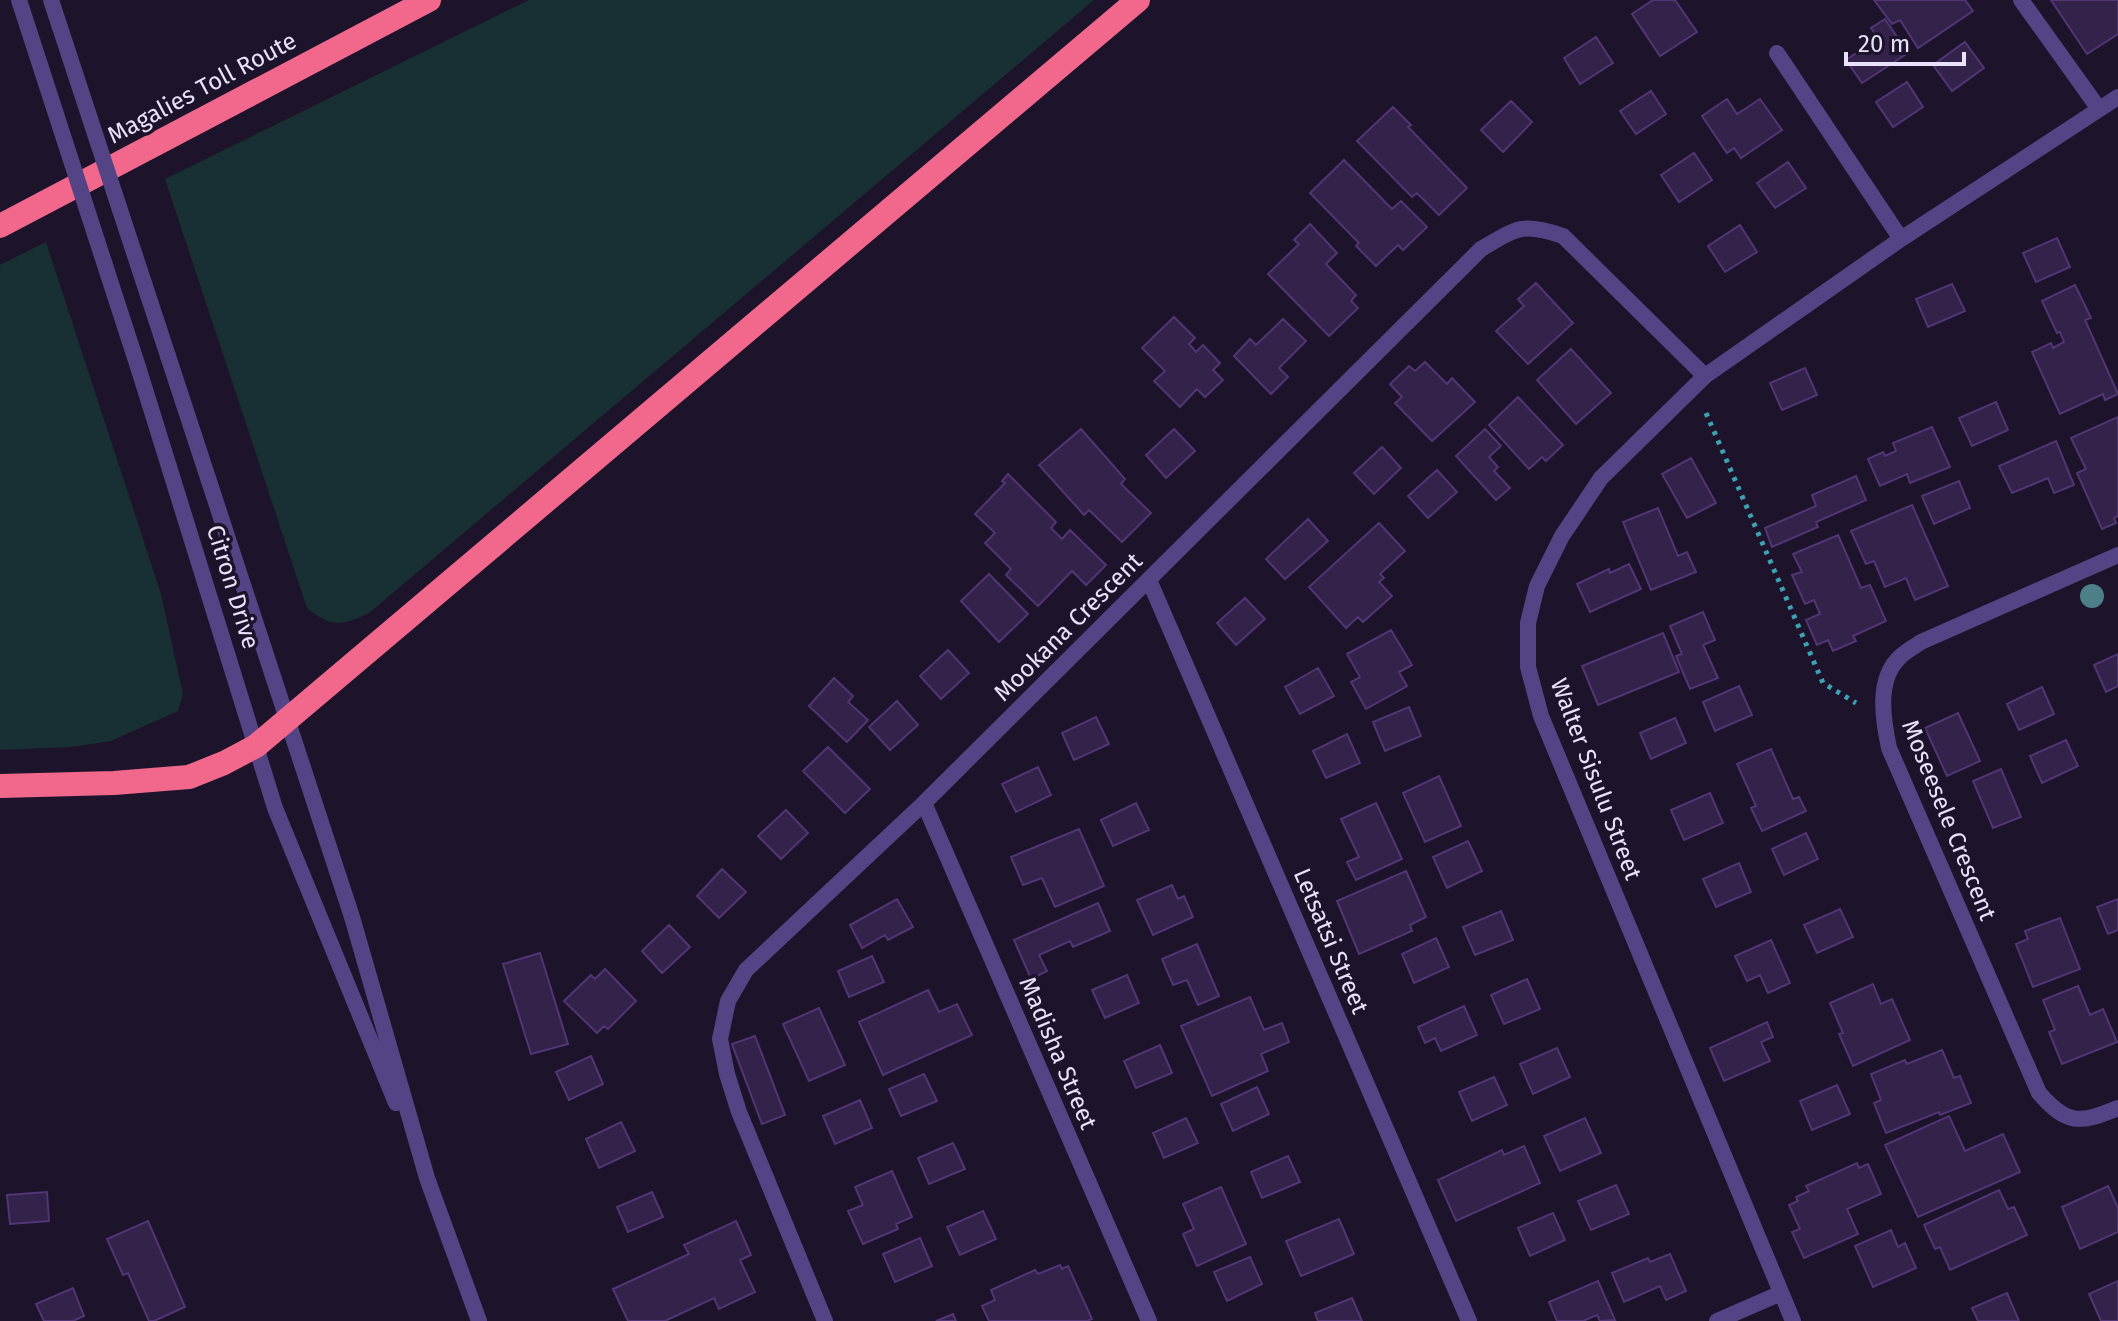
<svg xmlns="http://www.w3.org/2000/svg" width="2118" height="1321" font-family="'Fira Sans',sans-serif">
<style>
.green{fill:#182f34}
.building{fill:#33224a;stroke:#503674;stroke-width:2}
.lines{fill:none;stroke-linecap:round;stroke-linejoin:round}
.path{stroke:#3ea1b4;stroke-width:5;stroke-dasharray:4 6;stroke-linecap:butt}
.minor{stroke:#554485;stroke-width:16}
.tertiary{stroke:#554485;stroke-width:16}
.motorway{stroke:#f1688c;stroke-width:24}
.tertiary-bridge{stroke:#554485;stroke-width:16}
.tree{fill:#4c7f88}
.labels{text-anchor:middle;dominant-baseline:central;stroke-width:7;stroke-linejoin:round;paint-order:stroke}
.street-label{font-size:24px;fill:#eae1fc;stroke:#1d142b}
</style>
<rect width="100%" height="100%" fill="#1d142b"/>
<!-- green -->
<path class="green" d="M529,0H1094L369,613C341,626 332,628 307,608L165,179Z
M46,242L161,594L183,694L178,711L111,741L71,747L0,750V265Z"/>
<!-- building -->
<path class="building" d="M1653,0H1675L1697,32L1660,56L1632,14Z
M1874,0H1965L1973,11L1918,48L1900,20L1892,24Z
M2051,0H2118V34L2087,54Z
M1885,19L1908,53L1862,83L1846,60L1878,38L1871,28Z
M1596,37L1613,63L1580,84L1564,58Z
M1965,42L1984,68L1952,91L1933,65Z
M1907,82L1923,107L1893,127L1876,102Z
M1651,91L1666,114L1636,134L1620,111Z
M1727,99L1737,114L1760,99L1782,130L1741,158L1734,148L1727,153L1702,116Z
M1511,101L1532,122L1503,152L1481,130Z
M1393,107L1411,125L1408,127L1467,188L1439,215L1417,193L1412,197L1357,141Z
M1694,153L1712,180L1679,202L1661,175Z
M1344,160L1392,209L1401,201L1427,227L1403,250L1398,245L1376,266L1356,246L1359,243L1310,193Z
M1788,162L1806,188L1775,208L1757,183Z
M1310,224L1337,253L1326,264L1356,295L1351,301L1358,308L1329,336L1268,274L1299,244L1294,240Z
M1740,225L1757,252L1725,272L1708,246Z
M2057,238L2070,267L2036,282L2023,253Z
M1536,283L1573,323L1528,364L1496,331L1524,306L1518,299Z
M1952,284L1965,311L1928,327L1916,299Z
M2075,285L2091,318L2085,320L2118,394L2105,400L2103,394L2060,414L2032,352L2051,343L2053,348L2064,342L2060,332L2057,333L2042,301Z
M1174,317L1195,338L1189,344L1196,352L1203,345L1220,363L1213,370L1223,380L1205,397L1197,389L1180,407L1154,381L1165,371L1142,348Z
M1283,319L1306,341L1279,368L1288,377L1271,394L1234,356L1250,339L1256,345Z
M1571,349L1611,393L1576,424L1537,380Z
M1425,362L1447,384L1452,378L1475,402L1432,441L1395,403L1402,397L1390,384L1409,366L1415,371Z
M1805,368L1817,395L1782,410L1770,383Z
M1518,397L1563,445L1546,461L1542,457L1529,469L1489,425Z
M1996,402L2008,430L1972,446L1959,418Z
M2118,417V516L2114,518L2116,523L2102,529L2077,473L2086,469L2071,438Z
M1932,427L1950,467L1910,483L1907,474L1880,486L1868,459L1883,452L1885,456L1896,451L1893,443Z
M1081,429L1125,479L1121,484L1151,513L1122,542L1089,510L1084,515L1039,465Z
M1174,429L1195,451L1166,478L1146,455Z
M1485,429L1501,446L1489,457L1498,467L1494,471L1510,488L1496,500L1456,456Z
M2056,441L2074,485L2054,493L2048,478L2012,493L1999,466Z
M1382,447L1401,468L1374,494L1354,473Z
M1691,458L1716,503L1687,518L1662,474Z
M1437,470L1457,492L1428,518L1408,496Z
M1008,474L1056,522L1051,528L1062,539L1070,530L1106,565L1086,585L1072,571L1038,606L1006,575L1011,569L985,543L995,533L975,514L1005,483L1002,481Z
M1856,476L1866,500L1816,522L1818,527L1772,547L1765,528L1816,506L1812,495Z
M1959,481L1970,508L1934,524L1922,496Z
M1912,505L1948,586L1915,600L1906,578L1885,587L1874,561L1866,564L1851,531Z
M1658,508L1678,556L1687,552L1696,572L1651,590L1623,522Z
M1308,519L1328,541L1285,579L1266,559Z
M1379,523L1405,551L1380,574L1384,578L1379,582L1392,596L1363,622L1358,617L1346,628L1309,587Z
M1838,535L1861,588L1870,585L1886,621L1853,636L1856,641L1833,651L1828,640L1817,645L1806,620L1820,614L1814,600L1805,604L1792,575L1802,572L1793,554Z
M1629,564L1641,589L1590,612L1577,584L1609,569L1610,573Z
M989,574L1028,614L999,642L961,601Z
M1245,598L1265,619L1236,645L1217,623Z
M1703,612L1715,640L1703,645L1718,678L1690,689L1676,656L1682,654L1670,626Z
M1391,630L1412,665L1399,672L1407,686L1366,709L1351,682L1360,677L1347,654Z
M1663,633L1679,672L1598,705L1582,666Z
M948,650L969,673L941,699L920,676Z
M2118,654V686L2106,692L2094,665Z
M1318,668L1334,696L1300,714L1285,687Z
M834,678L853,696L848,702L868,720L847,742L809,706Z
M1739,686L1752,715L1715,731L1703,702Z
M2042,687L2054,714L2019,730L2007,704Z
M897,701L918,725L890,750L869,727Z
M1409,707L1421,736L1385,751L1373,722Z
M1958,713L1980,761L1947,776L1925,728Z
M1096,717L1109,744L1074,760L1062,733Z
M1675,718L1686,743L1651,759L1640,733Z
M1347,734L1360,763L1326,778L1313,751Z
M2066,740L2078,766L2042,783L2030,756Z
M828,747L870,789L845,813L803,771Z
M1771,749L1793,799L1799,797L1806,811L1762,831L1751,808L1756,806L1737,764Z
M1038,767L1051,795L1016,812L1002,784Z
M2001,769L2021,817L1993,828L1973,781Z
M1439,776L1461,826L1425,842L1403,793Z
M1710,793L1723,823L1684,840L1671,810Z
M1136,803L1149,830L1113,846L1101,820Z
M1376,803L1402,859L1356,880L1347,862L1359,857L1341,819Z
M786,810L808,833L781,859L758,836Z
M1079,829L1104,886L1055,907L1042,878L1023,885L1011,857Z
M1806,833L1818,859L1784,875L1772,849Z
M1468,841L1482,871L1447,888L1433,857Z
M1739,863L1751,892L1716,907L1703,879Z
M722,869L746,892L719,918L697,896Z
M1406,871L1426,917L1410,925L1412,931L1359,954L1337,901Z
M1172,885L1178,899L1184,896L1193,917L1153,935L1137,900Z
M897,899L913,927L888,940L885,935L862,948L850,925Z
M2118,899V930L2108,934L2097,907Z
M1098,903L1110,931L1073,947L1070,941L1039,955L1047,971L1031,979L1014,940Z
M1840,909L1853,937L1817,953L1804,925Z
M1501,911L1513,940L1475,955L1463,927Z
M2060,918L2080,969L2033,987L2016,944L2028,939L2025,931Z
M669,925L690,947L662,973L642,951Z
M1436,938L1449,967L1414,983L1402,954Z
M1771,940L1790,983L1768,993L1760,975L1747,981L1735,956Z
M1197,944L1219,996L1198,1005L1187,980L1173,985L1162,959Z
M540,953L568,1044L531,1054L503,964Z
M872,956L884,982L849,997L838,971Z
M605,969L636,1001L608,1029L604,1026L597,1033L564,1001L591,975L595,979Z
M1127,975L1139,1003L1105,1018L1092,990Z
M1527,979L1540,1009L1504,1024L1491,995Z
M1873,984L1881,1004L1892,999L1910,1040L1853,1066L1839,1034L1843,1033L1830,1003Z
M2078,986L2090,1015L2103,1009L2117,1042L2062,1064L2049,1032L2055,1030L2043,1000Z
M928,990L939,1012L957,1004L972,1035L883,1075L859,1022Z
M1250,997L1264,1030L1282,1023L1289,1042L1261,1054L1268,1071L1212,1096L1181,1026Z
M1464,1006L1477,1035L1441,1051L1435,1038L1425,1043L1418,1027Z
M819,1008L845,1065L809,1081L783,1024Z
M1767,1022L1773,1037L1761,1042L1770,1061L1724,1081L1710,1048Z
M755,1036L785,1115L762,1124L732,1044Z
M1160,1045L1172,1073L1136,1088L1124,1061Z
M1557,1048L1570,1077L1533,1094L1520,1064Z
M1942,1050L1954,1078L1960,1076L1971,1103L1940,1115L1939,1112L1886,1133L1874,1103L1881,1100L1871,1074L1905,1060L1907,1064Z
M591,1056L603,1084L569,1100L556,1072Z
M924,1074L937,1101L901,1116L889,1089Z
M1494,1077L1507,1105L1472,1121L1459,1092Z
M1837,1085L1850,1114L1812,1130L1800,1101Z
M1257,1087L1269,1114L1233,1131L1221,1104Z
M860,1100L872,1128L835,1144L823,1116Z
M1949,1116L1965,1151L2003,1134L2020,1172L1918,1217L1885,1145Z
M1186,1118L1198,1143L1164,1158L1153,1133Z
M1585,1118L1601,1153L1560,1171L1544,1136Z
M621,1122L635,1151L599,1168L586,1139Z
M953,1143L965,1169L929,1184L918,1158Z
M1524,1146L1540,1183L1456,1221L1438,1180L1502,1150L1504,1155Z
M1288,1156L1300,1182L1262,1198L1251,1172Z
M1857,1163L1859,1168L1868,1164L1881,1194L1847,1209L1858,1234L1804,1258L1792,1232L1800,1229L1789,1205L1798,1201L1796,1197L1809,1191L1806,1186Z
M892,1171L912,1217L896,1224L898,1229L863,1244L848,1211L863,1205L855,1187Z
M1616,1185L1629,1214L1591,1230L1578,1201Z
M2108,1186L2118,1208V1232L2080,1249L2062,1207Z
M1221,1187L1246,1244L1197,1266L1183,1234L1194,1229L1183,1204Z
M1999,1190L2008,1209L2014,1207L2027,1235L1950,1270L1940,1247L1935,1249L1924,1225Z
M47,1192L49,1221L10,1224L7,1195Z
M652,1192L663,1217L628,1232L617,1207Z
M983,1211L996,1239L960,1255L947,1227Z
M1553,1213L1565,1240L1530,1256L1518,1228Z
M1339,1219L1354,1254L1301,1276L1286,1241Z
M148,1221L185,1307L154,1321H149L128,1273L123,1275L107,1239Z
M736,1221L751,1255L740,1260L755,1292L719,1309L714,1298L665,1321H628L613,1289L689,1254L684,1245Z
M1891,1230L1898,1247L1905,1243L1916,1268L1873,1287L1855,1246Z
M920,1238L932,1266L895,1282L883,1254Z
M1670,1254L1686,1291L1666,1300L1660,1286L1624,1302L1612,1273L1648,1258L1650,1262Z
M1250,1257L1262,1284L1227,1301L1214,1272Z
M1060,1265L1062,1269L1068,1266L1092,1319L1087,1321H989L982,1306L995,1300L991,1290L1035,1270L1038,1274Z
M1598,1281L1615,1320L1600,1321L1597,1315L1583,1321H1557L1549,1302Z
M2118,1281V1321H2101L2089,1294Z
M73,1288L84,1316L73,1321H44L36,1304Z
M2007,1293L2019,1321H1978L1972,1308Z
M1352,1298L1362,1321H1318L1315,1313Z
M953,1314L956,1321H936Z"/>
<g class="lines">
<!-- path -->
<path class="path" d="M1706,413L1823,683L1856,703"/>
<!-- minor -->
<path class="minor" d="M2021,0L2099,109
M1777,53L1901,239
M2118,555L1921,642C1914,647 1906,651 1900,657C1876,679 1883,720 1889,748L2039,1093C2067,1125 2079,1124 2118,1108
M1149,580L1469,1321
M924,803L1149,1321
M825,1321L739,1112L727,1074L720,1039L728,1001L746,970L924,803L1481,249C1517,228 1522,222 1563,236L1705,376
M1717,1321L1781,1293
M1793,1321L1541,716L1528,667V623L1537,586L1562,536L1601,478L1705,376L1901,239L2118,97"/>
<!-- tertiary -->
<path class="tertiary" d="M168,356L352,917L427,1178L479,1321
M139,370L275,808L396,1103"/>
<!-- motorway -->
<path class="motorway" d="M0,226L429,0
M0,786L114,783L189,777L224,763L256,746L1138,0"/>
<!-- tertiary-bridge -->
<path class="tertiary-bridge" d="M19,0L139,370
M51,0L168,356"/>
</g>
<!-- trees -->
<circle class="tree" cx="2092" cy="596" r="12"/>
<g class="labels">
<!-- street labels -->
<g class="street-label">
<text transform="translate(202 88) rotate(-28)">Magalies Toll Route</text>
<text transform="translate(233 587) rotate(73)">Citron Drive</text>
<text transform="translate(1068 627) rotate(-45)">Mookana Crescent</text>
<text transform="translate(1596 779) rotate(69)">Walter Sisulu Street</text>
<text transform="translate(1949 820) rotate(68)">Moseesele Crescent</text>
<text transform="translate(1331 941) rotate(67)">Letsatsi Street</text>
<text transform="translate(1058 1053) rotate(67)">Madisha Street</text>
</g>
</g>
<!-- scale -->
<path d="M1846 52v12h118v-12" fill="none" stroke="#eae1fc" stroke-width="4"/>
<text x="1858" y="52" font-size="24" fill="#eae1fc" stroke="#1d142b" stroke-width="6" paint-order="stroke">20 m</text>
</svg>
